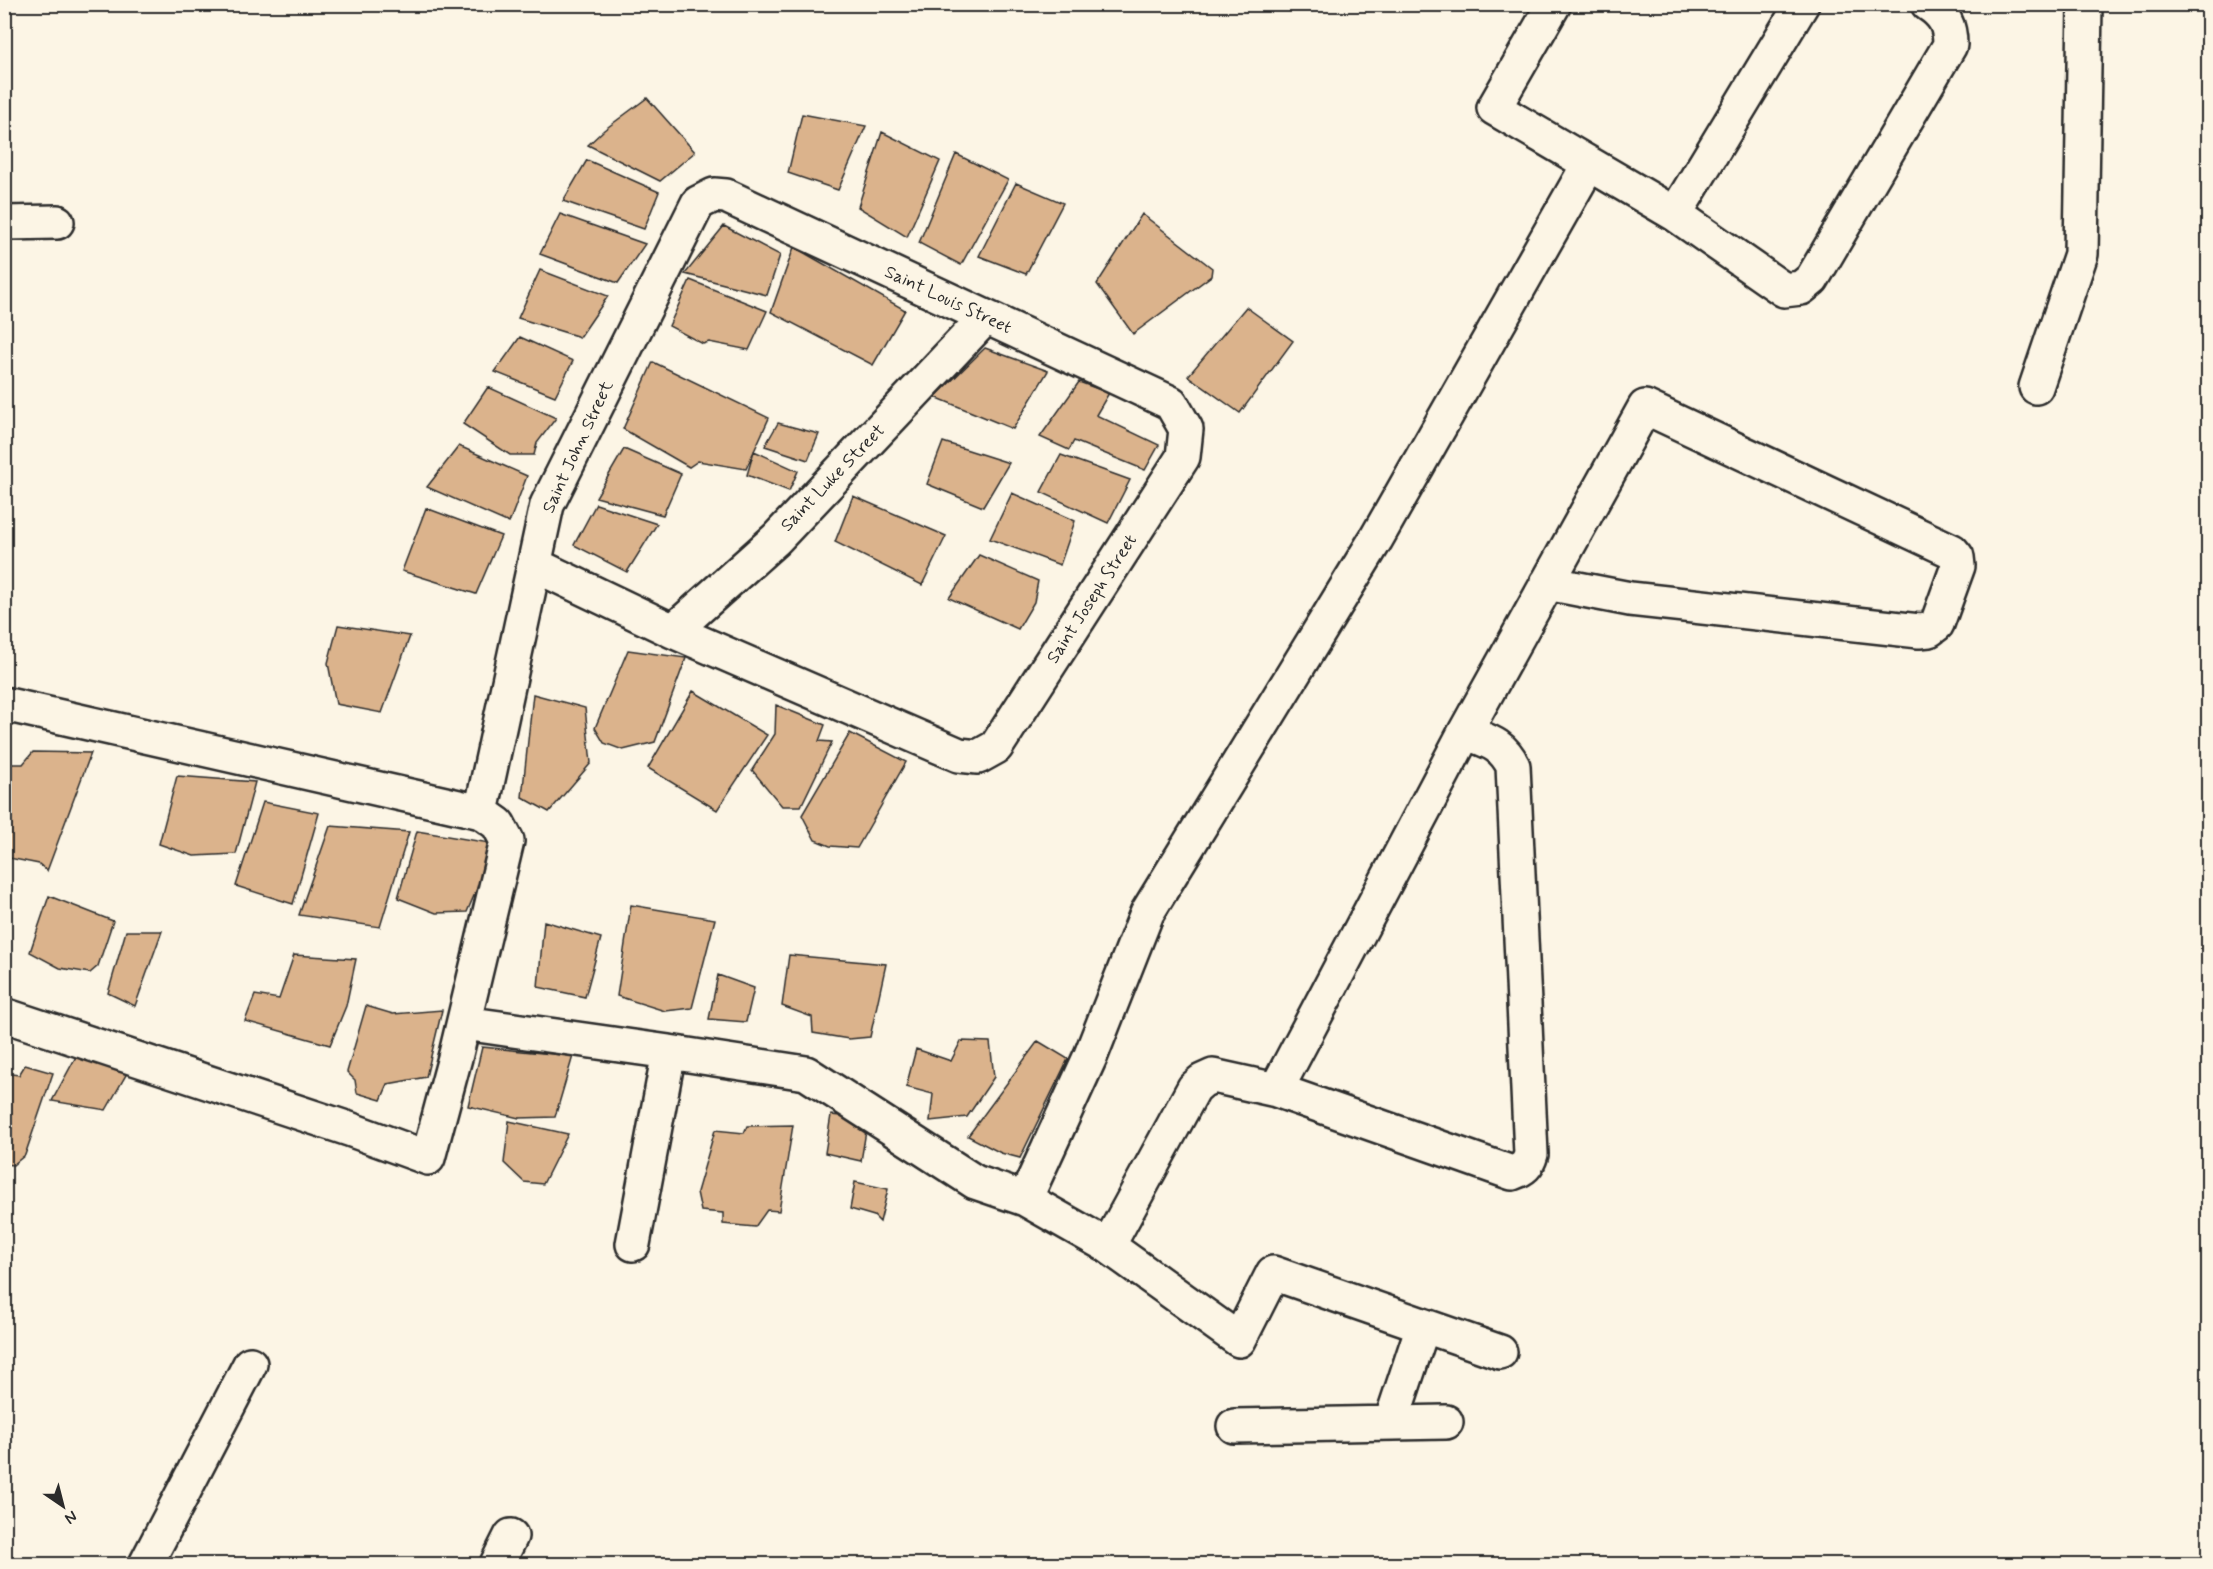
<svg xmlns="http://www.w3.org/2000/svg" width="2213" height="1569" font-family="Mynerve,sans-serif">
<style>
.building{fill:#dbb38c;stroke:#2b2b2b;stroke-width:1.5}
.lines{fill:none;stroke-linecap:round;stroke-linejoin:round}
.minor-casing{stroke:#2b2b2b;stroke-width:38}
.minor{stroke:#fcf5e5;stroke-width:33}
.labels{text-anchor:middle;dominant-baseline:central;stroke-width:6;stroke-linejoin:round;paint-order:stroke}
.street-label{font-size:18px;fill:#2b2b2b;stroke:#fcf5e5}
</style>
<rect width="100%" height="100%" fill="#fcf5e5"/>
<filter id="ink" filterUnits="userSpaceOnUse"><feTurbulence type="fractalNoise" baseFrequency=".0167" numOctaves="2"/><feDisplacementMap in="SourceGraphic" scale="12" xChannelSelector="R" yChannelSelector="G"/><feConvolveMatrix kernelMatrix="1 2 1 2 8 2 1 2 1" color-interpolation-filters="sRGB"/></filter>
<g filter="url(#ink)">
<!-- building -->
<path class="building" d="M647,98L695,152L660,181L588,145L604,130Z
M802,114L866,126L838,190L788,173Z
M882,132L940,161L907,237L858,207Z
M956,154L1008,180L961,265L919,243Z
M587,160L659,192L644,229L563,201Z
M1016,183L1063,203L1026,274L979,256Z
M560,214L645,244L618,283L540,254Z
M1142,214L1212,268L1211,276L1133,334L1097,284Z
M724,226L780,255L767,295L685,274Z
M794,247L905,310L873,365L771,312Z
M540,270L608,296L580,337L518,318Z
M690,280L767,311L749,350L709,342L703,344L669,326Z
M1246,307L1293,341L1240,413L1188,376Z
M520,337L573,361L555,396L495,372Z
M985,348L1048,371L1013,429L935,397Z
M653,362L769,418L746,469L698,461L689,467L623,429Z
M1079,382L1109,393L1096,415L1159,445L1145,470L1074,441L1069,450L1040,437Z
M488,387L556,418L537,443L534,455H510L463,424Z
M778,423L819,434L808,460L765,446Z
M943,442L1009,463L983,507L927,484Z
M459,446L527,476L509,523L427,487Z
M624,449L681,474L663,515L596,497Z
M754,451L798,471L789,491L747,475Z
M1061,455L1130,480L1108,523L1041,492Z
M1012,493L1075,521L1060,565L990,539Z
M853,496L946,536L922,585L835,542Z
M596,504L657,524L627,572L574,545Z
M426,508L501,536L476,594L402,571Z
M979,555L1038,581L1034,602L1018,629L949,598Z
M338,625L410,636L382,713L336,704L328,663Z
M628,650L686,658L655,742L623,750L604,743L595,728Z
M693,691L767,735L717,810L648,768Z
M533,694L585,708L591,763L549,812L522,797Z
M776,705L825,725L819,741L832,742L801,806H782L752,770L775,734Z
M850,733L906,762L857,848L830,846L815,840L802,815Z
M33,752L91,753L47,871L39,864L4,857V764H23Z
M177,776L255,782L236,854L194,856L159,844Z
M263,802L319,813L293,904L236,886Z
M330,826L409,832L380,927L299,915Z
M417,831L496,844L467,912L436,913L398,898Z
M49,896L113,921L98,966L90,973L60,968L30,952Z
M631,905L715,919L692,1008L665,1011L617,996Z
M544,921L601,938L585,997L538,987Z
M126,931H162L135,1006L108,993Z
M294,955L356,959L346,1006L330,1045L245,1021L255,995L279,999Z
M789,955L886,964L870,1037L849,1039L813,1033L812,1017L782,1006Z
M718,975L754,988L746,1022L709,1019Z
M366,1006L393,1014L442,1010L426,1077L388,1084L381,1100L357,1093L355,1080L347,1072Z
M961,1041L990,1042L994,1077L967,1117L930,1121L933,1094L906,1087L916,1049L951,1061Z
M1038,1041L1068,1059L1020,1158L1001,1153L968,1136Z
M482,1047L573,1056L555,1117L519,1118L468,1106Z
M78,1053L127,1073L106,1110L52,1101Z
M25,1065L53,1073L25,1155L13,1165L4,1164V1073L19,1075Z
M831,1115L868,1119L861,1161L825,1153Z
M509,1121L568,1134L543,1184L524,1182L504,1163Z
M793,1125L779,1211L767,1210L755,1227L723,1224V1213L701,1211L697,1192L715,1130L744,1133L747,1126Z
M855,1182L888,1189L880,1222L874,1216L850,1209Z"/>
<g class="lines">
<defs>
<path id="minor" d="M1554,4L1494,108L1675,214L1784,290L1801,288L1812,279L1950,45C1950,26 1945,15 1928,4
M1675,214L1802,4
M4,223L57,222
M2036,387L2081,254L2085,4
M673,631L776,539L986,317
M4,704L481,812L498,824L507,841L456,1054L428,1158L349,1129L4,1015
M481,812L547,505L698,203L714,195L726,196L1171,403L1186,429L1183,457L996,747L978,757L959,755L673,631L535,565
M464,1023L669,1052L806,1073L975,1182L1025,1199L1108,1246L1239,1340L1273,1273L1500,1352
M1276,1090L1465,732L1645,407L1952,551L1957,557L1958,566L1937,624L1929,630L1919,631L1630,599L1547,583
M1025,1199L1091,1055L1147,913L1376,539L1589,164
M633,1244L669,1052
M1108,1246L1194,1088L1202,1081L1213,1076L1276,1090L1512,1173C1524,1169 1528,1165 1531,1154L1513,766C1502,743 1487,741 1465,732
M1391,1422L1423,1326
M1234,1426L1446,1422
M146,1564L250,1364
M497,1564L511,1536"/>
</defs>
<!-- minor casing -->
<use href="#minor" class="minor-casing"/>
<!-- minor -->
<use href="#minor" class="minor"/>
</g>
</g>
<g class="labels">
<!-- street labels -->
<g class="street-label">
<text transform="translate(948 300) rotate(25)">Saint Louis Street</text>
<text transform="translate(578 447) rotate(-65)">Saint John Street</text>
<text transform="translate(833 478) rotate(-46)">Saint Luke Street</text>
<text transform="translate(1092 599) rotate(-57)">Saint Joseph Street</text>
</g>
</g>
<!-- margin -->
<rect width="2213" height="1569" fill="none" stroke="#fcf5e5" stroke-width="24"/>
<rect x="12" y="12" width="2189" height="1545" fill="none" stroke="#2b2b2b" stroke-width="2" filter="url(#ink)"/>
<!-- north arrow -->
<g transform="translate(63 1506) rotate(145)" stroke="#fcf5e5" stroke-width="4.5" paint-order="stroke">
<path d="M0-4.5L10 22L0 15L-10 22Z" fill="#2b2b2b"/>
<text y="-9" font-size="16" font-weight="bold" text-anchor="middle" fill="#2b2b2b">N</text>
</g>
</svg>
